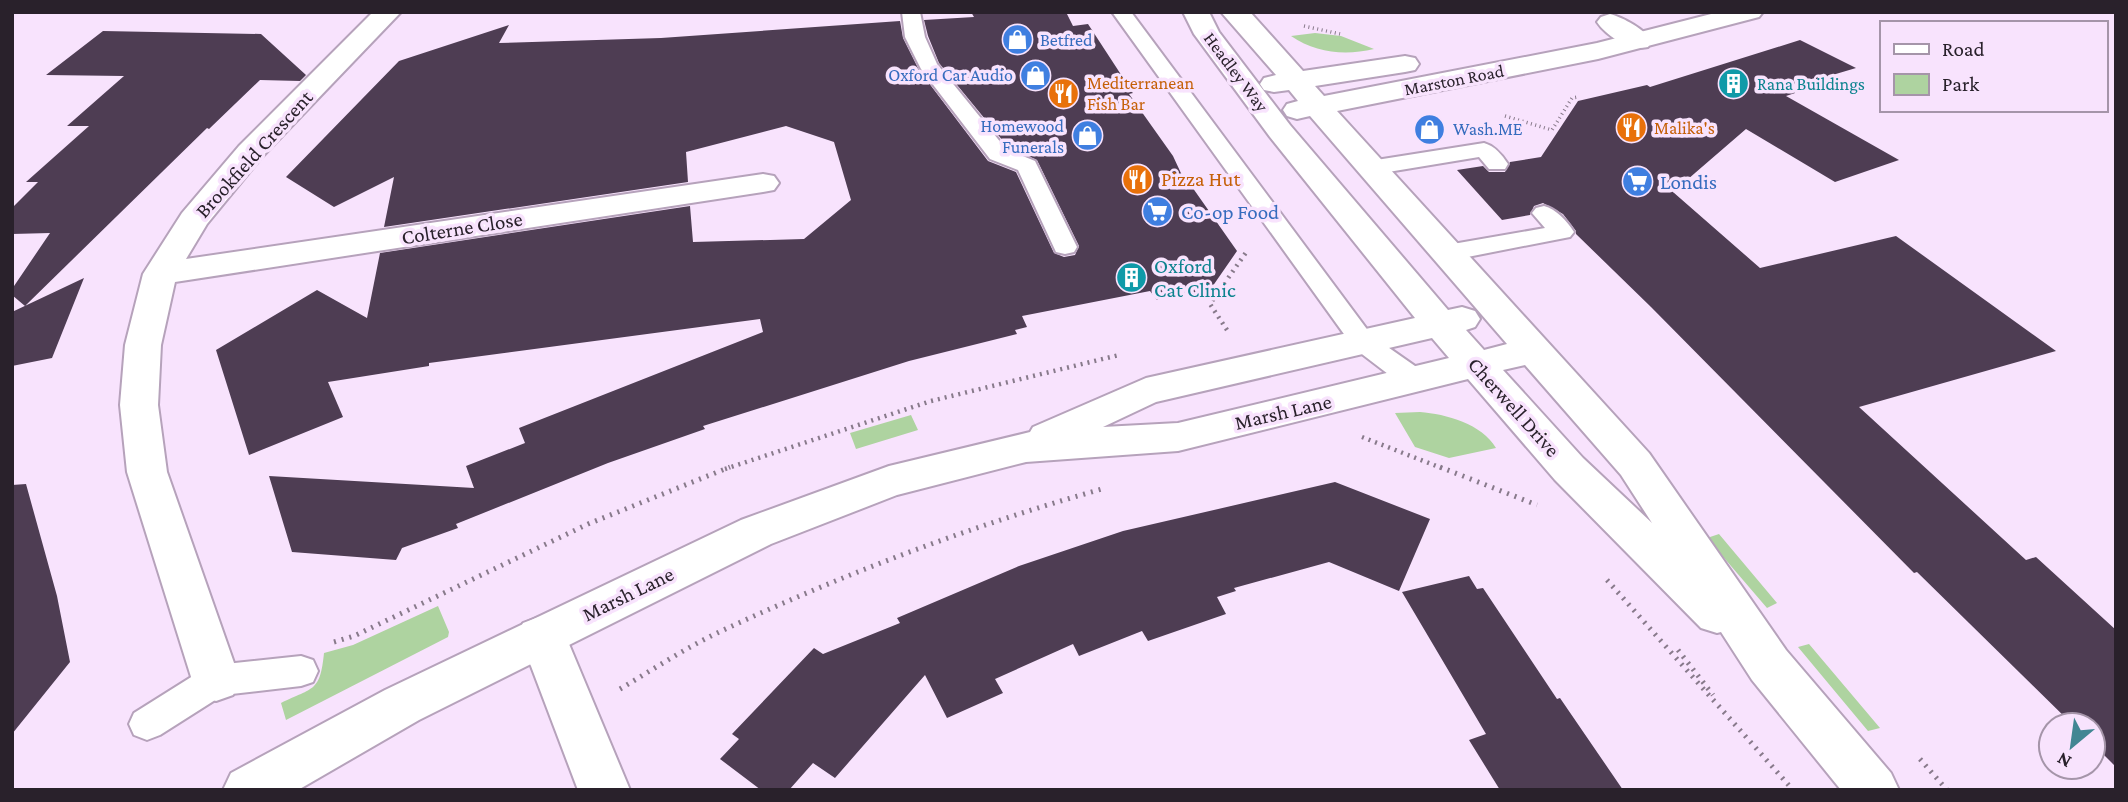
<svg xmlns="http://www.w3.org/2000/svg" width="2128" height="802" font-family="'Crimson Pro',serif">
<style>
.green{fill:#aed3a0}
.building{fill:#4e3d53}
.lines{fill:none;stroke-linecap:round;stroke-linejoin:round}
.lane-casing{stroke:#b6a2bb;stroke-width:4}
.street-casing{stroke:#b6a2bb;stroke-width:4}
.secondary-casing{stroke:#b6a2bb;stroke-width:4}
.path-far2{stroke:#887a8b;stroke-width:3.5;stroke-dasharray:1 3.5;stroke-linecap:butt}
.path-far1{stroke:#887a8b;stroke-width:4.5;stroke-dasharray:2 5;stroke-linecap:butt}
.path{stroke:#887a8b;stroke-width:5;stroke-dasharray:2 6;stroke-linecap:butt}
.lane{fill:#fff;fill-rule:evenodd}
.street{fill:#fff;fill-rule:evenodd}
.secondary{fill:#fff;fill-rule:evenodd}
.labels{text-anchor:middle;dominant-baseline:central;stroke-width:7;stroke-linejoin:round;paint-order:stroke}
.far-shop-label{font-size:18px;fill:#366cbe;stroke:#f8e3fd;text-anchor:start}
.far-street-label{font-size:18px;fill:#29212b;stroke:#f8e3fd}
.far-food-label{font-size:18px;fill:#c56008;stroke:#f8e3fd;text-anchor:start}
.far-culture-label{font-size:18px;fill:#0d838f;stroke:#f8e3fd;text-anchor:start}
.street-label{font-size:21px;fill:#29212b;stroke:#f8e3fd}
.food-label{font-size:21px;fill:#c56008;stroke:#f8e3fd;text-anchor:start}
.shop-label{font-size:21px;fill:#366cbe;stroke:#f8e3fd;text-anchor:start}
.culture-label{font-size:21px;fill:#0d838f;stroke:#f8e3fd;text-anchor:start}
</style>
<rect width="100%" height="100%" fill="#f8e3fd"/>
<!-- green -->
<path class="green" d="M1315,33L1341,36L1374,49C1345,56 1316,53 1291,36Z
M1420,412C1446,414 1482,424 1496,448L1449,458L1415,447L1395,413Z
M911,415L918,430L856,449L850,433Z
M1719,534L1777,603L1767,608L1707,538Z
M438,606L449,632L448,637L286,720L281,703C314,687 320,692 324,653L353,645Z
M1809,644L1880,728L1868,731L1798,647Z"/>
<!-- building -->
<path class="building" d="M971,12H1066L1073,26L1088,24L1133,93L1129,94L1173,156L1186,184H1190L1237,251L1210,290L1157,300L1150,291L1022,316L1027,327L1015,330L1017,334L909,361L703,426L705,429L608,463L456,524L458,528L402,548L396,560L292,552L269,476L474,488L466,466L525,443L519,428L763,332L760,319L429,363V366L328,382L343,417L249,455L216,350L317,290L367,318L380,253L690,206L693,242L804,239L851,200L834,142L786,126L686,152L688,182L384,227L394,177L334,207L286,177L399,61L509,25L499,43L661,38L900,21L903,38L919,70L988,161L1016,172L1054,253L1064,257L1075,255L1079,246L1037,160L1008,147L939,63L928,36L924,20L974,17Z
M103,31L261,34L306,75L300,81L260,80L209,129L207,128L25,306L12,295V289L50,233L12,234V208L38,182H26L89,126H67L124,76L46,75Z
M1800,40L1856,68L1792,87L1801,91L1786,96L1899,160L1835,182L1746,129L1673,192L1760,268L1896,236L2056,351L1859,407L2026,560L2036,557L2116,630V767L2093,744V725H2073L1917,572L1914,573L1651,307L1576,234V231L1563,214L1543,203L1534,206L1530,215L1502,220L1457,170L1483,166L1489,172H1505L1510,162L1541,157L1578,101L1647,85L1650,87Z
M84,278L52,358L12,366V312Z
M1335,482L1430,519L1399,591L1329,562L1234,588L1236,591L1217,597L1226,614L1148,641L1142,631L1079,656L1073,644L995,679L1003,693L947,718L925,675L835,778L813,763L789,790H761L720,759L739,739L732,734L814,648L823,654L900,623L897,618L1019,566L1123,531Z
M26,484L57,596L70,662L12,734V485Z
M1469,576L1477,589L1483,588L1557,699L1560,698L1623,790H1500L1469,740L1486,734L1402,592Z"/>
<g class="lines">
<defs>
<path id="lane" d="M902,12H920L925,37L937,64L1006,149L1035,161L1077,247L1074,252L1065,254L1056,252L1018,170L990,159L921,69L905,37Z
M1112,12H1131L1372,336L1425,373L1429,380L1425,387L1415,390L1405,387L1354,348Z
M1484,143C1495,146 1502,155 1508,164L1505,169H1489L1479,157L1370,175L1362,173L1359,168L1362,163L1370,161Z
M1544,206C1556,209 1567,221 1574,232L1570,237L1447,261L1438,258L1435,253L1438,248L1447,245L1545,228L1532,213L1536,208Z
M301,656L313,660L318,671L313,682L301,686L223,695L160,735L147,740L134,735L129,724L134,713L204,669L216,665Z"/>
<path id="street" d="M373,12H401L261,158L207,224L186,259L763,174L774,176L779,183L774,190L763,192L175,282L161,345L158,405L167,472L240,680L233,695L216,701L199,695L192,680L127,472L120,405L125,345L143,274L182,213L239,146Z
M1610,14C1624,18 1644,29 1652,41L1648,47C1631,51 1607,37 1597,22L1601,17Z
M539,617L555,623L569,644L630,790H578L531,666L516,637L523,623Z"/>
<path id="secondary" d="M1183,12H1209L1219,32L1290,125L1448,310L1462,307L1475,311L1480,319L1475,327L1466,330L1484,350L1507,344L1310,116L1297,119L1287,116L1283,110L1287,104L1298,101L1289,90L1274,92L1264,90L1260,84L1264,78L1276,75L1221,12H1250L1303,71L1405,56L1415,58L1419,64L1415,70L1405,72L1315,86L1324,96L1597,43L1719,12H1763L1759,17L1598,59L1337,111L1649,453L1786,650L1891,773L1899,790H1841L1752,680L1721,632L1717,633L1701,628L1555,480L1468,379L1178,451L1026,462L897,495L771,544L419,720L298,790H223L231,773L385,690L741,520L889,466L1030,432L1033,427L1146,378L1415,318L1270,137L1194,34ZM1432,338L1449,358L1178,423L1103,427L1156,402ZM1525,365L1621,475L1652,523L1583,458L1503,370Z"/>
</defs>
<!-- lane casing -->
<use href="#lane" class="lane-casing"/>
<!-- street casing -->
<use href="#street" class="street-casing"/>
<!-- secondary casing -->
<use href="#secondary" class="secondary-casing"/>
<!-- path-far2 -->
<path class="path-far2" d="M1304,26L1340,34
M1505,116L1552,130L1572,98L1578,97"/>
<!-- path-far1 -->
<path class="path-far1" d="M1227,330L1210,304L1247,251
M1362,437L1444,469
M725,469L931,401L1119,355"/>
<!-- path -->
<path class="path" d="M1440,467L1537,505
M1607,580L1793,790
M334,642L354,636L588,524L730,467
M1678,650L1713,695
M620,689C652,670 684,649 717,633C841,575 970,526 1102,489
M1920,759L1947,790"/>
<!-- lane -->
<use href="#lane" class="lane"/>
<!-- street -->
<use href="#street" class="street"/>
<!-- secondary -->
<use href="#secondary" class="secondary"/>
</g>
<!-- icons -->
<defs>
<symbol id="shop-disc" viewBox="-11 -11 22 22"><circle r="9.5" fill="#3f7fe0" stroke="#f8e3fd"/><path d="M-5-2.5h2.3a2.7 3.5 0 0 1 5.4 0H5L5.5 6h-11ZM-1.5-2.5h3a1.5 2.3 0 0 0-3 0Z" fill="#fff"/></symbol>
<symbol id="building-disc" viewBox="-11 -11 22 22"><circle r="9.5" fill="#0f9aa8" stroke="#f8e3fd"/><path d="M-4-6H4V6H1V3H-1V6H-4ZM-2.5-4.3h1.7v1.8h-1.7ZM.8-4.3h1.7v1.8H.8ZM-2.5-1h1.7V.8h-1.7ZM.8-1h1.7V.8H.8Z" fill="#fff"/></symbol>
<symbol id="restaurant-disc" viewBox="-11 -11 22 22"><circle r="9.5" fill="#e8710a" stroke="#f8e3fd"/><path d="M-5-6h1v4h1v-4h1v4h1v-4h1v5L-1.5 .5V6h-2V.5L-5-1ZM5-6V6H3V1.5H1.5Q1.5-4 5-6Z" fill="#fff"/></symbol>
<symbol id="supermarket-disc" viewBox="-11 -11 22 22"><circle r="9.5" fill="#3f7fe0" stroke="#f8e3fd"/><path d="M-6-5.5h2.5l.6 2H6L4.5 2H-2.5L-4.4-4H-6ZM-1.5 3.2a1.3 1.3 0 1 0 .1 0ZM3 3.2a1.3 1.3 0 1 0 .1 0Z" fill="#fff"/></symbol>
</defs>
<g fill-rule="evenodd">
<use href="#shop-disc" x="1000" y="22" width="35" height="35"/>
<use href="#shop-disc" x="1018" y="58" width="35" height="35"/>
<use href="#building-disc" x="1716" y="66" width="35" height="35"/>
<use href="#restaurant-disc" x="1046" y="76" width="35" height="35"/>
<use href="#restaurant-disc" x="1614" y="110" width="35" height="35"/>
<use href="#shop-disc" x="1412" y="112" width="35" height="35"/>
<use href="#shop-disc" x="1070" y="118" width="35" height="35"/>
<use href="#restaurant-disc" x="1120" y="162" width="35" height="35"/>
<use href="#supermarket-disc" x="1620" y="164" width="35" height="35"/>
<use href="#supermarket-disc" x="1140" y="194" width="35" height="35"/>
<use href="#building-disc" x="1114" y="260" width="35" height="35"/>
</g>
<g class="labels">
<!-- far-shop labels -->
<g class="far-shop-label">
<text x="1040" y="40">Betfred</text>
<text x="1013" y="75" text-anchor="end">Oxford Car Audio</text>
<text x="1064" y="126" text-anchor="end">Homewood<tspan x="1064" dy="21">Funerals</tspan></text>
<text x="1453" y="129">Wash.ME</text>
</g>
<!-- far-street labels -->
<g class="far-street-label">
<text transform="translate(1236 72) rotate(53)">Headley Way</text>
<text transform="translate(1454 80) rotate(-11)">Marston Road</text>
</g>
<!-- far-food labels -->
<g class="far-food-label">
<text x="1087" y="83">Mediterranean<tspan x="1087" dy="21">Fish Bar</tspan></text>
<text x="1654" y="128">Malika's</text>
</g>
<!-- far-culture labels -->
<g class="far-culture-label">
<text x="1757" y="84">Rana Buildings</text>
</g>
<!-- street labels -->
<g class="street-label">
<text transform="translate(254 154) rotate(-48)">Brookfield Crescent</text>
<text transform="translate(462 228) rotate(-9)">Colterne Close</text>
<text transform="translate(1514 407) rotate(48)">Cherwell Drive</text>
<text transform="translate(1283 412) rotate(-13)">Marsh Lane</text>
<text transform="translate(628 594) rotate(-26)">Marsh Lane</text>
</g>
<!-- food labels -->
<g class="food-label">
<text x="1161" y="179">Pizza Hut</text>
</g>
<!-- shop labels -->
<g class="shop-label">
<text x="1660" y="182">Londis</text>
<text x="1181" y="212">Co-op Food</text>
</g>
<!-- culture labels -->
<g class="culture-label">
<text x="1154" y="266">Oxford<tspan x="1154" dy="24">Cat Clinic</tspan></text>
</g>
</g>
<!-- border -->
<rect width="2128" height="802" fill="none" stroke="#29212b" stroke-width="28"/>
<!-- legend -->
<rect x="1880" y="21" width="228" height="91" fill="#f8e3fd" stroke="#a595a9" stroke-width="2"/>
<rect x="1894" y="44" width="35" height="10" fill="#ffffff" stroke="#a595a9" stroke-width="2"/>
<text x="1942" y="56" font-size="21" fill="#29212b">Road</text>
<rect x="1894" y="74" width="35" height="21" fill="#aed3a0" stroke="#a595a9" stroke-width="2"/>
<text x="1942" y="91" font-size="21" fill="#29212b">Park</text>
<!-- north arrow -->
<g transform="translate(2072 746) rotate(209)"><circle r="33" fill="#f8e3fd" stroke="#a595a9" stroke-width="2"/>
<path d="M0-5L12 26L0 18L-12 26Z" fill="#418693"/>
<text y="-10" font-size="19" font-weight="bold" text-anchor="middle" fill="#29212b">N</text>
</g>
</svg>
